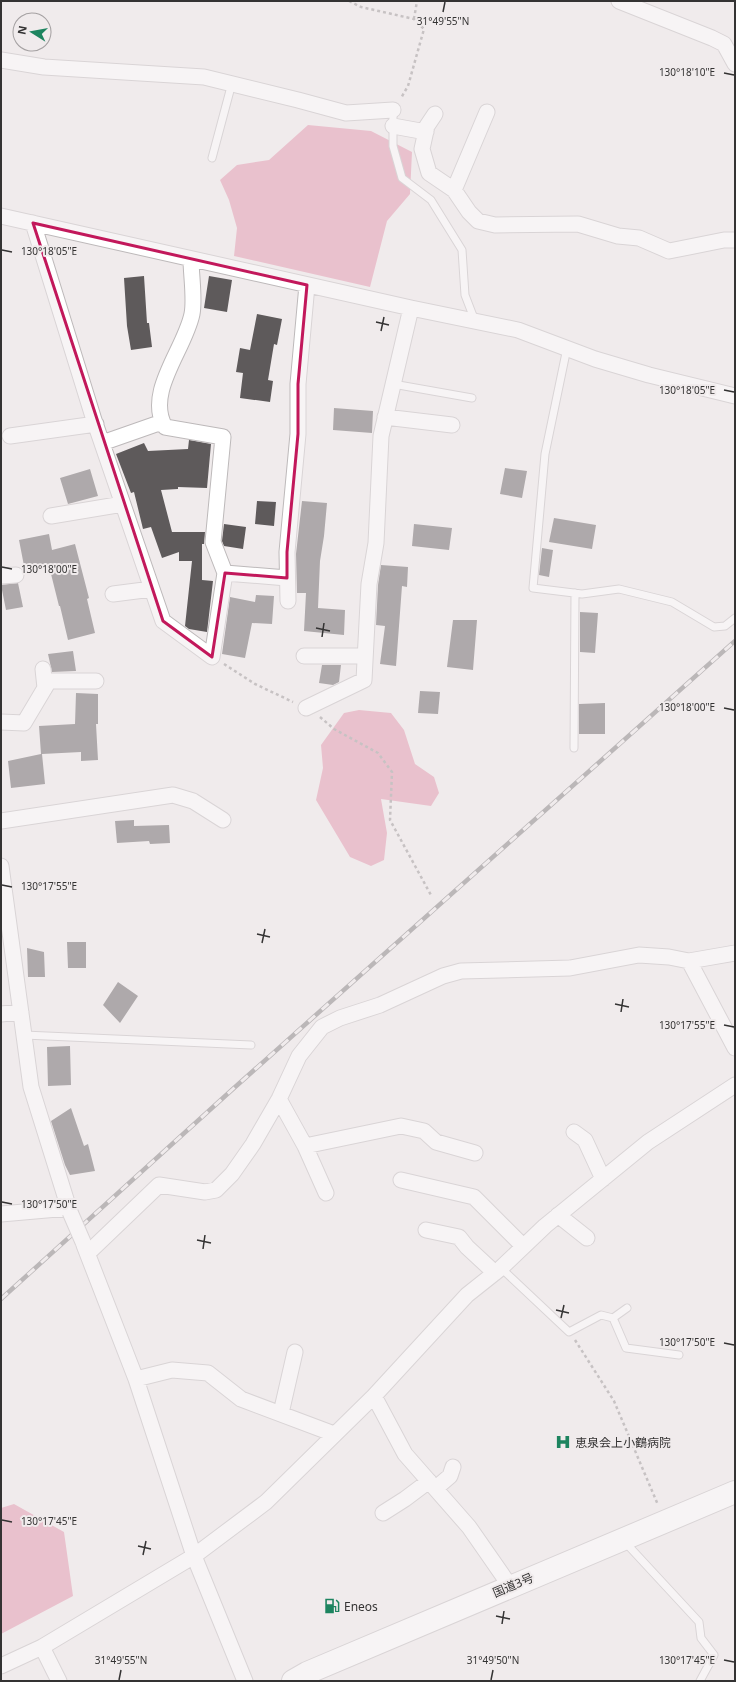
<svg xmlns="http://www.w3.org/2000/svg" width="736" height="1682" font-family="'Noto Sans','Noto Sans JP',sans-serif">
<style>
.forest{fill:#e18fa6}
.building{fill:#5e5a5b}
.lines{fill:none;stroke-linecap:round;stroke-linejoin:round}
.lane-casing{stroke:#bdb9ba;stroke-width:9}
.street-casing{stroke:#bdb9ba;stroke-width:17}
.highway-casing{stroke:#bdb9ba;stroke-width:24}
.path{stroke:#949191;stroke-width:2.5;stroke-dasharray:3 3;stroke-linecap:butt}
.lane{stroke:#fff;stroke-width:7}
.street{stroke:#fff;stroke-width:15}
.highway{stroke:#fff;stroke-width:22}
.rail-casing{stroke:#7a7878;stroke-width:4.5}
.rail{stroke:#f0ebec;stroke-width:3;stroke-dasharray:9;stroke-linecap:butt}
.street-bridge-casing{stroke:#bdb9ba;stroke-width:17;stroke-linecap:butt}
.street-bridge{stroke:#fff;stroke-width:15}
.marked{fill:none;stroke:#c2185b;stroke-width:3;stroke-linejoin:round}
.ticks{fill:none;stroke:#343333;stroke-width:1.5}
.labels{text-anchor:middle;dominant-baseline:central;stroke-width:4;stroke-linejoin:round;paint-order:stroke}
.poi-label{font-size:12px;fill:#343333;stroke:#f0ebec;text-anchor:start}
.street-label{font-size:12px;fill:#343333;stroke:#f0ebec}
.ticks-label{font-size:10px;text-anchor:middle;fill:#343333;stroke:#f0ebec;stroke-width:4;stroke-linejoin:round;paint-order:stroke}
</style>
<rect width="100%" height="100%" fill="#f0ebec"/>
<!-- forest -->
<path class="forest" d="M308,125L371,131L412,152L410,194L387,221L370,287L234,256L237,228L229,200L220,180L237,165L269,160Z
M359,710L391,713L404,730L415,764L434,777L439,793L431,806L381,799L387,833L384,860L371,866L350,857L316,800L323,768L321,745L344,713Z
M14,1504L64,1532L73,1596L1,1634V1508Z"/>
<!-- building -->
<path class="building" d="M144,276L147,323H149L152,347L131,350L127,326L124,278Z
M209,276L232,280L227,312L204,308Z
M257,314L282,319L277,345L274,344L268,380L273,381L270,402L240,398L243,373L236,372L240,348L250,350Z
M334,408L373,411L372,433L333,430Z
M189,440L211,444L207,488L178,487V489L161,490L172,532H205L204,544H202V580L213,581L207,632L189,629L185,626L192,561H179V552L162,558L151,527L143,529L134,492L131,493L116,454L144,443L148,451L188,449Z
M505,468L527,471L522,498L500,494Z
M90,469L98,496L68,504L60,478Z
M257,501L276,502L274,526L255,524Z
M302,501L327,503L324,536L320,561L318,608L345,610L344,635L304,631L306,593H297L296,554Z
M554,518L596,525L592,549L549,542Z
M224,524L246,527L243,549L224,546L222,541Z
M414,524L452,528L449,550L412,546Z
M49,534L52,550L75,544L89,598L87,599L95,633L68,640L60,606H59L49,566L25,571L19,540Z
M542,548L553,550L549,577L539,575Z
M381,565L408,567L407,587L402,586L396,666L380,664L385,626L376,625L378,585Z
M18,583L23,607L6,610L1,585Z
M256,595L274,596L272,624L252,623L245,658L222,654L230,597L255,602Z
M580,612L598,613L595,653L580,652Z
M453,620H477L473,670L447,667Z
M73,651L76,671L52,672L48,654Z
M322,665H341L339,682L333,685L319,683Z
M420,691L440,692L438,714L418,713Z
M76,693L98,694V724H96L98,760L81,761V752L42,754L45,784L11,788L8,761L41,754L39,726L75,724Z
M605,703V734H579V704Z
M134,820V826L169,825L170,843L150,844L149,841L117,843L115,821Z
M67,942H86V968H68Z
M27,948L44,952L45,977H28Z
M118,982L138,996L120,1023L103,1005Z
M70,1046L71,1085L48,1086L47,1047Z
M71,1108L84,1146L88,1144L95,1171L70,1175L65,1165L51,1121Z"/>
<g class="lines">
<defs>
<path id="lane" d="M393,110V146L402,178L431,200L462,250L465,295L475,321
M212,158L232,83
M567,348L545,454L533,588L582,594L619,589L672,602L714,627L725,626L735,618
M393,384L472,398
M574,748L575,593
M24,1035L251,1045
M501,1268L569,1332L601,1315L613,1318L627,1308
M613,1318L626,1348L679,1355
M624,1541L699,1622L701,1638L714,1655L700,1681"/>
<path id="street" d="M619,1L712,38L724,44L735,64
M1,60L44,67L204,77L298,100L346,113L393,110
M435,114L427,126L422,149L429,173L454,190L469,212L478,221L495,225L578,224L618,236L639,238L669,251L724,240H735
M393,126L426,132
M454,190L487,112
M1,216L411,308L518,330L595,359L649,375L735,396
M33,223L94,420L163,621L212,657L225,573L213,542L223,437L165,427C145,392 185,349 192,314C195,299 191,275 191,259
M385,417L452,425
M10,436L96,424
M102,443L162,422
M51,516L123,504
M225,573L287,578
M1,576L16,575
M113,594L152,589
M288,601L287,552L298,434V384L307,285
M304,656H364
M43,669L45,688
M306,708L364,680L369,584L376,543L381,436L411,308
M1,722L24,723L49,681H96
M1,821L173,795L193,801L223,820
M1,866L31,1087L70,1212
M689,961L735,1048
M1,1014L21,1012
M279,1099L305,1146L326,1193
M574,1132L585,1140L603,1179
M305,1146L401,1126L424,1131L436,1142L475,1153
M401,1180L474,1197L523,1246
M1,1214L69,1208
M558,1215L587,1238
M426,1230L459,1237L467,1247L495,1273
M84,1245L136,1379L194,1556L245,1681
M88,1253L159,1185L205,1192L216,1190L232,1174L253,1144L279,1099L299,1056L322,1027L340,1018L380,1005L443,976L461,971L570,968L639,955L669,957L689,961L735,953
M136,1379L172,1370L208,1373L241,1399L334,1434
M374,1396L467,1295L501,1268L545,1226L648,1142L735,1085
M281,1413L295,1352
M436,1488L450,1476L453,1467
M383,1513L405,1499L429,1481
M42,1647L59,1681
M1,1666L42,1647L194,1556L266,1502L374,1396L405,1454L469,1527L510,1586"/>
<path id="highway" d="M293,1681L307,1673L735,1492"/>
</defs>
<!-- lane casing -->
<use href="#lane" class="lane-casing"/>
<!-- street casing -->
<use href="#street" class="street-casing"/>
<!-- highway casing -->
<use href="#highway" class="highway-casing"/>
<!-- path -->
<path class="path" d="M349,1L361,7L414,19L424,29L408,86L401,98
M414,19L417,1
M224,664L255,684L293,702
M320,717L334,729L378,753L392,772L390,820L432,897
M575,1340L614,1401L658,1505"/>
<!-- lane -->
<use href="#lane" class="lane"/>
<!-- street -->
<use href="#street" class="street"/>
<!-- highway -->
<use href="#highway" class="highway"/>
<defs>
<path id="rail" d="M1,1299L234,1088L735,641"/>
</defs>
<!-- rail casing -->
<use href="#rail" class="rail-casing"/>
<!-- rail -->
<use href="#rail" class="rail"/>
<defs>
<path id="street-bridge" d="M70,1212L83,1242"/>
</defs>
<!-- street-bridge casing -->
<use href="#street-bridge" class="street-bridge-casing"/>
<!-- street-bridge -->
<use href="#street-bridge" class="street-bridge"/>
</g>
<!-- marked area -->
<path d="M0 0H736V1682H0ZM33,223L307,285L298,384V434L287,552V578L225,573L212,657L163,621Z" fill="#f0ebec" fill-opacity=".55" fill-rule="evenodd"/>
<path class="marked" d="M33,223L307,285L298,384V434L287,552V578L225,573L212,657L163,621Z"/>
<!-- ticks -->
<path class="ticks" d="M443,12L445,2M724,73L734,75M2,250L12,252M376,322L389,325M381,331L384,317M724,390L734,392M2,567L12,569M316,628L330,631M322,637L324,623M724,708L734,710M2,885L12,887M257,934L270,937M262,943L265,929M615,1004L629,1007M621,1012L623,999M724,1025L734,1027M2,1202L12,1204M197,1240L211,1243M203,1249L205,1235M556,1310L569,1313M561,1318L564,1305M724,1343L734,1345M2,1520L12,1522M138,1546L151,1549M143,1555L146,1541M496,1616L510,1619M502,1624L504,1611M724,1660L734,1662M119,1680L121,1670M491,1680L493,1670"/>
<!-- icons -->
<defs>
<symbol id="hospital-bare" viewBox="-9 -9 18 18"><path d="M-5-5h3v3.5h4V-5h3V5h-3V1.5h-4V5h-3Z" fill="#1d845f" stroke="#f0ebec" stroke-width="2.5" paint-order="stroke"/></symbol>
<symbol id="fuel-bare" viewBox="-9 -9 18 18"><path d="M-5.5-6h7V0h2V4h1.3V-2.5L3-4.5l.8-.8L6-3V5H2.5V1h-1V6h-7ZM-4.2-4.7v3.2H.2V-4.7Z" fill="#1d845f" stroke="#f0ebec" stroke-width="2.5" paint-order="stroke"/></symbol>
</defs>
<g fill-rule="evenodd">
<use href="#hospital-bare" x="552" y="1431" width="22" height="22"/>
<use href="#fuel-bare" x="321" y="1595" width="22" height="22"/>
</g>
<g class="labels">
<!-- poi labels -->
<g class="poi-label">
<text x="575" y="1442">恵泉会上小鶴病院</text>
<text x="344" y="1606">Eneos</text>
</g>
<!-- street labels -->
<g class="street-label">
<text transform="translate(513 1585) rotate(-23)">国道3号</text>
</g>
</g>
<g class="ticks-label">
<text x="443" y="25">31°49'55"N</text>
<text x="687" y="76">130°18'10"E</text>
<text x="49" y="255">130°18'05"E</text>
<text x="687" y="394">130°18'05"E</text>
<text x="49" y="573">130°18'00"E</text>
<text x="687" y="711">130°18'00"E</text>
<text x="49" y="890">130°17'55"E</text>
<text x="687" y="1029">130°17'55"E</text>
<text x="49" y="1208">130°17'50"E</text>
<text x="687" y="1346">130°17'50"E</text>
<text x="49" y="1525">130°17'45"E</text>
<text x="121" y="1664">31°49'55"N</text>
<text x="493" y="1664">31°49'50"N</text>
<text x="687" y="1664">130°17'45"E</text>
</g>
<!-- border -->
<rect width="736" height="1682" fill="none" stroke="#343333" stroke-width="4"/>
<!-- north arrow -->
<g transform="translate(32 32) rotate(281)"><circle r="19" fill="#f0ebec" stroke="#a5a1a2"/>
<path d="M0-3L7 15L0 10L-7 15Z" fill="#1d845f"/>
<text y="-6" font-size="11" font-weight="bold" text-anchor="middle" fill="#343333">N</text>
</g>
</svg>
